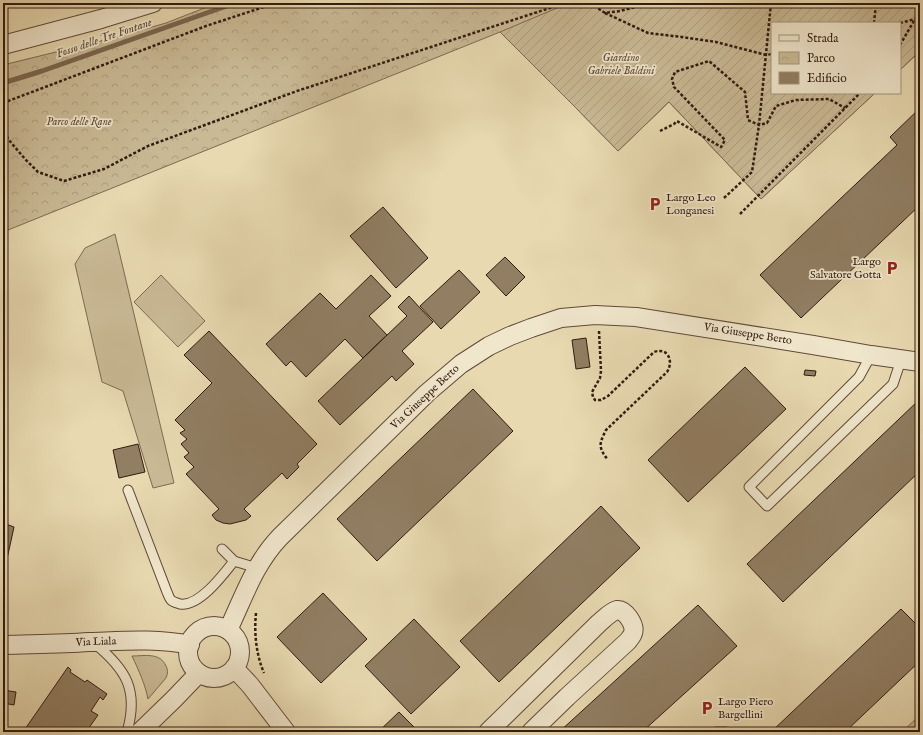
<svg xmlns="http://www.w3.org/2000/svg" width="923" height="735" font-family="'IM FELL English',serif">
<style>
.grass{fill:#c9b995;stroke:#7e6a52}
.park{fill:url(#park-crowns);stroke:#7e6a52}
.garden{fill:url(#garden-furrows);stroke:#7e6a52}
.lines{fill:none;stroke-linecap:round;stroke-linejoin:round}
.stream{stroke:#7a664f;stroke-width:5}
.building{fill:#917e63;stroke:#321b0f}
.service-casing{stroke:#604a38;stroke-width:11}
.minor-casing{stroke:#604a38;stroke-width:20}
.path{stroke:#321b0f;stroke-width:2.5;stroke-dasharray:3 2;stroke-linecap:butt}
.service{stroke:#f0e6cc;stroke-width:9}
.minor{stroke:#f0e6cc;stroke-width:18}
.labels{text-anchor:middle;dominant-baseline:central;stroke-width:3.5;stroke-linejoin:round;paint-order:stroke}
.park-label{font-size:11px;font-style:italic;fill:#5f4a37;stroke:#f0e6cc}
.poi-label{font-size:11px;fill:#321b0f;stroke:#f0e6cc;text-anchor:start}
.street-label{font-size:11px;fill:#321b0f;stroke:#f0e6cc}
.water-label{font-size:12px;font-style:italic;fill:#5c4734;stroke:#f0e6cc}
</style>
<defs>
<pattern id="park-crowns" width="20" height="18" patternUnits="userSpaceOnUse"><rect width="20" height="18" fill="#c9b995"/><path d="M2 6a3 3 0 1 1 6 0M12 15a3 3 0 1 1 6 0" fill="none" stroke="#ad9e7f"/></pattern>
<pattern id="garden-furrows" width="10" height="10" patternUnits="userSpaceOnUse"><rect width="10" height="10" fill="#c9b995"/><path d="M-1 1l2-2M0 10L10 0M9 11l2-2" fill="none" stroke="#ad9e7f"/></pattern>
</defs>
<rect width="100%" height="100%" fill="#e8d9b1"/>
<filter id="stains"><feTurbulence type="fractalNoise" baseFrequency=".005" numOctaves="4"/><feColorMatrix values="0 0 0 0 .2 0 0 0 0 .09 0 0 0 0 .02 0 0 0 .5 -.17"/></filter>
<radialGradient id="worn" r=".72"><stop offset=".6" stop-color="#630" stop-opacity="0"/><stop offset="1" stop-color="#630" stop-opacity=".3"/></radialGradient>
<!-- grass -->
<path class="grass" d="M115,234L174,483L153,488L123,391L102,382L75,264L85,248Z
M161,275L205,321L178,347L134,302Z
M132,656C144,656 160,652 166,666C168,670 168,673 166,678L148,699C145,684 139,671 132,656Z"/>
<!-- park -->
<path class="park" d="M217,3H920V51L900,70V23H772V93H875L761,199L669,102L618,151L576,108L500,32L3,232V65L121,36L166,23Z
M920,715V732H902Z"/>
<!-- garden -->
<path class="garden" d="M569,3H920V51L900,70V23H772V93H875L761,199L669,102L618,151L576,108L500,32Z"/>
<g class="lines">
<!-- stream -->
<path class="stream" d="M3,83L42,71L235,3"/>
</g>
<!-- building -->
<path class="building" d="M920,108V205L801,318L760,275L897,145L890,137Z
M383,207L428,258L396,288L350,236Z
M505,257L525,277L506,296L486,275Z
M459,270L480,292L441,329L420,306Z
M371,275L391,296L369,316L387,335L363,358L345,339L306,377L291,361L286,366L266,344L320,293L336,309Z
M409,296L433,322L402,351L414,364L396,381L392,376L340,425L318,401L407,316L398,307Z
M209,331L317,444L297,464L299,467L287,479L282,473L244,509L251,516L246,520L230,524L223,523L216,520L212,515L219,509L186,474L194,467L184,457L189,453L181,444L187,439L180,433L185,430L175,420L212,383L184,355Z
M586,338L590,367L576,369L572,340Z
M745,367L786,409L688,502L648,460Z
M805,370L816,371L815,376L804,375Z
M473,389L513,431L377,561L337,519Z
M920,399V471L783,602L747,564Z
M138,444L145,472L119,478L113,450Z
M601,506L640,548L499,682L460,641Z
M3,523L14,527L7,559L3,570Z
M323,593L367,639L321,683L277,637Z
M698,605L737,646L642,732H559Z
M901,609L920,628V661L845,732H771Z
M414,619L460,667L411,714L365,666Z
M68,667L71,670L70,672L85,682L87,680L107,694L103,700L100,697L91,711L98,715L86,732H23Z
M3,690L16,692L14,705L3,703Z
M399,712L419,732H378Z"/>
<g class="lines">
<defs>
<path id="service" d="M871,355L859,377L749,487L767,506L893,384L901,360
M128,490L167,592C168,594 169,598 171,600C173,602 177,603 180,604C199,607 223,575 234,561
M222,549L234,561L257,568
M94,643C126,669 139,690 127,732
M716,732H726"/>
<path id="minor" d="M3,45L101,19L153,3
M188 652a26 26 0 1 1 52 0a26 26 0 1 1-52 0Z
M229,628C244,596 255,563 280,537L427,393L461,364L489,346L510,336L531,328L561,318L595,315L636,317L813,345L871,355L920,362
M3,645C32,644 60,644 89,642C122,641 156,638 190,645
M234,668L250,685L286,732
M140,732L174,699L198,674
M488,732L599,623C604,619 610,612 617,610C625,609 636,625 633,633C633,635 630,638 628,641L567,697L531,732"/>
</defs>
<!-- service casing -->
<use href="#service" class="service-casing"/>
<!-- minor casing -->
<use href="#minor" class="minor-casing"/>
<!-- path -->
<path class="path" d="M590,3L605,13L620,11L651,3
M605,13L648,33L682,37L716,42L766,55L772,54
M874,23L876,3
M900,23L915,19L920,15
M900,45L915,19
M3,103L206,26L276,3
M3,127L8,139L25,159L38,172L64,181L104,169L148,146L297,91L565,3
M660,131L674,124L677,121L721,147L725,140L674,87L672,79L675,72L709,61L745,92L748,120L759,125L767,123L776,106L796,100L829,99L845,108
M724,198L752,172L759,125L771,3
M740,214L860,93
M599,331L601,371L600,378L592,392L593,397L595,400H601L608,396L654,352C668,347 674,361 667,372L606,430C599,444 598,447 608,460
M256,613C254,633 256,654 264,673"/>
<!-- service -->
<use href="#service" class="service"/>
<!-- minor -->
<use href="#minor" class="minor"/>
</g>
<!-- icons -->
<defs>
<symbol id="parking-bare" viewBox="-9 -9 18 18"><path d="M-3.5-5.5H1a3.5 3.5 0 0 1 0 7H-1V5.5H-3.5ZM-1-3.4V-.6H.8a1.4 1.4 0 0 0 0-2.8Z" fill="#8f2418" stroke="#f0e6cc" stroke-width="2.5" paint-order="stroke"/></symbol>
</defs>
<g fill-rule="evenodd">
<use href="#parking-bare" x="645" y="194" width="20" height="20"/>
<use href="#parking-bare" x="882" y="258" width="20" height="20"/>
<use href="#parking-bare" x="697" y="698" width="20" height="20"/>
</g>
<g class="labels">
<!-- park labels -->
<g class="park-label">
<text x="621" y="58">Giardino<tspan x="621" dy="13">Gabriele Baldini</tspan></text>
<text x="79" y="122">Parco delle Rane</text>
</g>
<!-- poi labels -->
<g class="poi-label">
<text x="666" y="198">Largo Leo<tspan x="666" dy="13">Longanesi</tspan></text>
<text x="881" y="262" text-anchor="end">Largo<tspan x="881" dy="13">Salvatore Gotta</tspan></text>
<text x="718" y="702">Largo Piero<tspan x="718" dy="13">Bargellini</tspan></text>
</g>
<!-- street labels -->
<g class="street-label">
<text transform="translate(748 334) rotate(9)">Via Giuseppe Berto</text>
<text transform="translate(425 397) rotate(-43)">Via Giuseppe Berto</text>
<text transform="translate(96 642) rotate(-2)">Via Liala</text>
</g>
<!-- water labels -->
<g class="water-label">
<text transform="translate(104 38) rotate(-19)">Fosso delle Tre Fontane</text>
</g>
</g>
<!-- margin -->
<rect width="923" height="735" fill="none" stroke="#e8d9b1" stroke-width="16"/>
<rect x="4" y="4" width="915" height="727" fill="none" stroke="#321b0f" stroke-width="2"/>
<rect x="8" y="8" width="907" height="719" fill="none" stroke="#321b0f"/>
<!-- legend -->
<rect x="771" y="22" width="130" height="72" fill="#f0e6cc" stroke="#a49580"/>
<rect x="779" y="35" width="20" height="6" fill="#f0e6cc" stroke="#a49580"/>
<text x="807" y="42" font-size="12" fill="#321b0f">Strada</text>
<rect x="779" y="52" width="20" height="12" fill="url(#park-crowns)" stroke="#a49580"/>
<text x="807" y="62" font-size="12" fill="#321b0f">Parco</text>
<rect x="779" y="72" width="20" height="12" fill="#917e63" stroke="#a49580"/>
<text x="807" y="82" font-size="12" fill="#321b0f">Edificio</text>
<rect width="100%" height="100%" filter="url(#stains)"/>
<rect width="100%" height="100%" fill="url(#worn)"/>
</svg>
